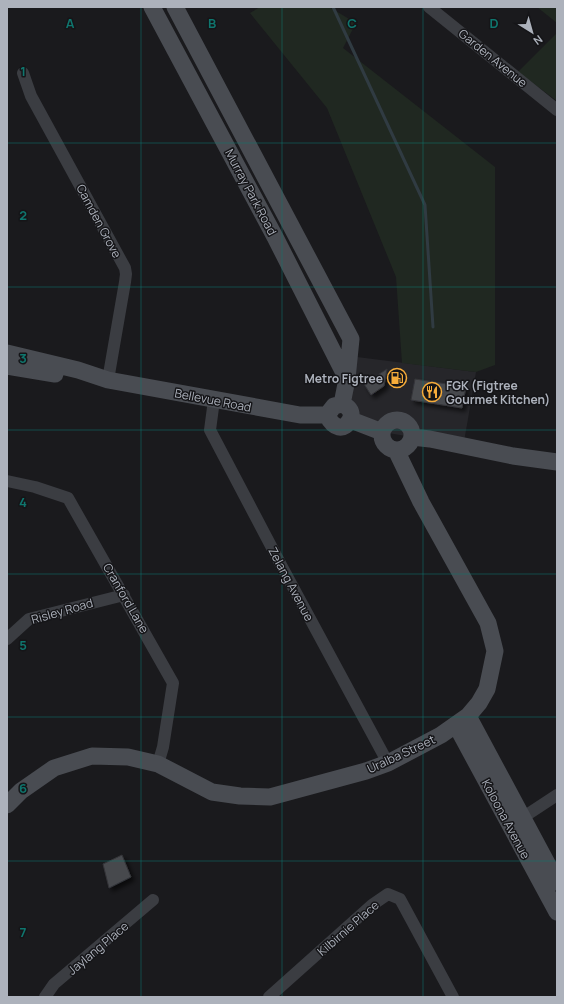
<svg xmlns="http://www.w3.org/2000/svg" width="564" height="1004" font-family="Manrope,sans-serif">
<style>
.built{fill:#26262a}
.green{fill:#202821}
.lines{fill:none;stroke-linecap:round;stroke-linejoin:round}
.stream{stroke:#303b42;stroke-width:3}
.building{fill:#47484d;stroke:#343539;filter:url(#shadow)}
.street{stroke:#3b3d42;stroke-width:12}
.secondary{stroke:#494c52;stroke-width:17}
.grid{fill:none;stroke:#0f766e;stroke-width:1;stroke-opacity:0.55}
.labels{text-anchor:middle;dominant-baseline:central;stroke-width:3;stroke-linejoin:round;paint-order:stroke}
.street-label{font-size:12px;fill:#adb2bc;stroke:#151518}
.poi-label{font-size:12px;font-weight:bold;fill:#adb2bc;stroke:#151518;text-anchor:end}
.grid-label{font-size:13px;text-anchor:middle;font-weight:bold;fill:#0f766e;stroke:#151518;stroke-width:3;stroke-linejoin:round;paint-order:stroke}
</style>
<defs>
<filter id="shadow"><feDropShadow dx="3.5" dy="3.5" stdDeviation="2" flood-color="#0009"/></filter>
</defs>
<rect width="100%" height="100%" fill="#1a1a1d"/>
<!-- built -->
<path class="built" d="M349,356L476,372L464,442L412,437L382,432L351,420Z"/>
<!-- green -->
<path class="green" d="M260,7H329L356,23L343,48L495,167V365L476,372L402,363L396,277L327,108L250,13Z
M537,7H557V23Z
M557,33V101L518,72Z"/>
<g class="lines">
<!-- stream -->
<path class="stream" d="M333,7L425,205L433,327"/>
</g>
<!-- building -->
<path class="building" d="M387,369L384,386L371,395L364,384Z
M415,379L466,387L462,408L411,400Z
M122,855L131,877L109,888L103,864Z"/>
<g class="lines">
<!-- street -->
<path class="street" d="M429,7L557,110
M23,73L31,96L125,268L126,274L125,282L108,380
M214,400L210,430L281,565L388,763
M7,481L35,487L68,498L173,683L163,747L158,764
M7,639L29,619L124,595
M516,822L557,795
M45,997L54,984L153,900
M269,997L372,905L388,894L400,899L453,997"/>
<!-- secondary -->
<path class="secondary" d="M152,7L275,237L347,379
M175,7L351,339L347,379L342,404
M7,353L78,370L108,380L300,415H327
M7,366L55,374
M342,404C349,407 352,411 351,418C344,433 333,428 327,415L334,406Z
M351,420L382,432
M382 435a15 15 0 1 1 30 0a15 15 0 1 1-30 0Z
M412,437L430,439L513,456L557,462
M468,716L557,882
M456,725L557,912
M7,805L21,791L54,768L92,756L128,757L158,764L212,792L240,796L270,797L366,771L388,763L441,735L468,716L479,703L487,689L495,651L488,623L421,502L396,450"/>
</g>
<!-- grid -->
<path class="grid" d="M141,7V997M282,7V997M423,7V997M7,143H557M7,287H557M7,430H557M7,574H557M7,717H557M7,861H557"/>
<!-- icons -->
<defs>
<symbol id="fuel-ring" viewBox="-11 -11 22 22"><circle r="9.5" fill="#151518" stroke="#f6ac3a" stroke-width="1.5"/><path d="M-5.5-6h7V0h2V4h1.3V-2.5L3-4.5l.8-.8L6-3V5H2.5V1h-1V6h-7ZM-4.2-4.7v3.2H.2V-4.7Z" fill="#f6ac3a"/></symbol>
<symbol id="restaurant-ring" viewBox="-11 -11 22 22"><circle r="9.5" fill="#151518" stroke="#f6ac3a" stroke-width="1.5"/><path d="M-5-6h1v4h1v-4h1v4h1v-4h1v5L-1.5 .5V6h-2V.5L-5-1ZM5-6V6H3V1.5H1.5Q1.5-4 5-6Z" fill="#f6ac3a"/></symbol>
</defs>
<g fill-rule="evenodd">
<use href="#fuel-ring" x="386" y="367" width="22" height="22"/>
<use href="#restaurant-ring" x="421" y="381" width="22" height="22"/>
</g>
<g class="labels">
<!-- street labels -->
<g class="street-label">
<text transform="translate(493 58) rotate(39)">Garden Avenue</text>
<text transform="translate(251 192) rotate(62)">Murray Park Road</text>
<text transform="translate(99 221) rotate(62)">Camden Grove</text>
<text transform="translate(213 400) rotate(11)">Bellevue Road</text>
<text transform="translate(291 584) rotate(62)">Zelang Avenue</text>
<text transform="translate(126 598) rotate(60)">Cranford Lane</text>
<text transform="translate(62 611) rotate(-16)">Risley Road</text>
<text transform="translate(401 754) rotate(-25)">Uralba Street</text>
<text transform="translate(506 819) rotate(62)">Koloona Avenue</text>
<text transform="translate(348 928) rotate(-41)">Kilbirnie Place</text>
<text transform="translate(98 948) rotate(-40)">Jaylang Place</text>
</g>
<!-- poi labels -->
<g class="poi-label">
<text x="383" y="378">Metro Figtree</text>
<text x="446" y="385" text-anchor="start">FGK (Figtree<tspan x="446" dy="14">Gourmet Kitchen)</tspan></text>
</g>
</g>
<g class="grid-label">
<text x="70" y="28">A</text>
<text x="212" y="28">B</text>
<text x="352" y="28">C</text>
<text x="494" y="28">D</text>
<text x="23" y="76">1</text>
<text x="23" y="220">2</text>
<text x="23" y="363">3</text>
<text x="23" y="507">4</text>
<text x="23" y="650">5</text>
<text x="23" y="793">6</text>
<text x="23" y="937">7</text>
</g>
<!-- border -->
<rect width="564" height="1004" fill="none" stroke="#adb2bc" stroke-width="16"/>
<!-- north arrow -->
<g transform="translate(532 32) rotate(143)" stroke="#151518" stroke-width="3" paint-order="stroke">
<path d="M0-3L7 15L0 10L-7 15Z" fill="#adb2bc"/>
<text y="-6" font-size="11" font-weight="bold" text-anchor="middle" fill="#adb2bc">N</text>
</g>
</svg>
